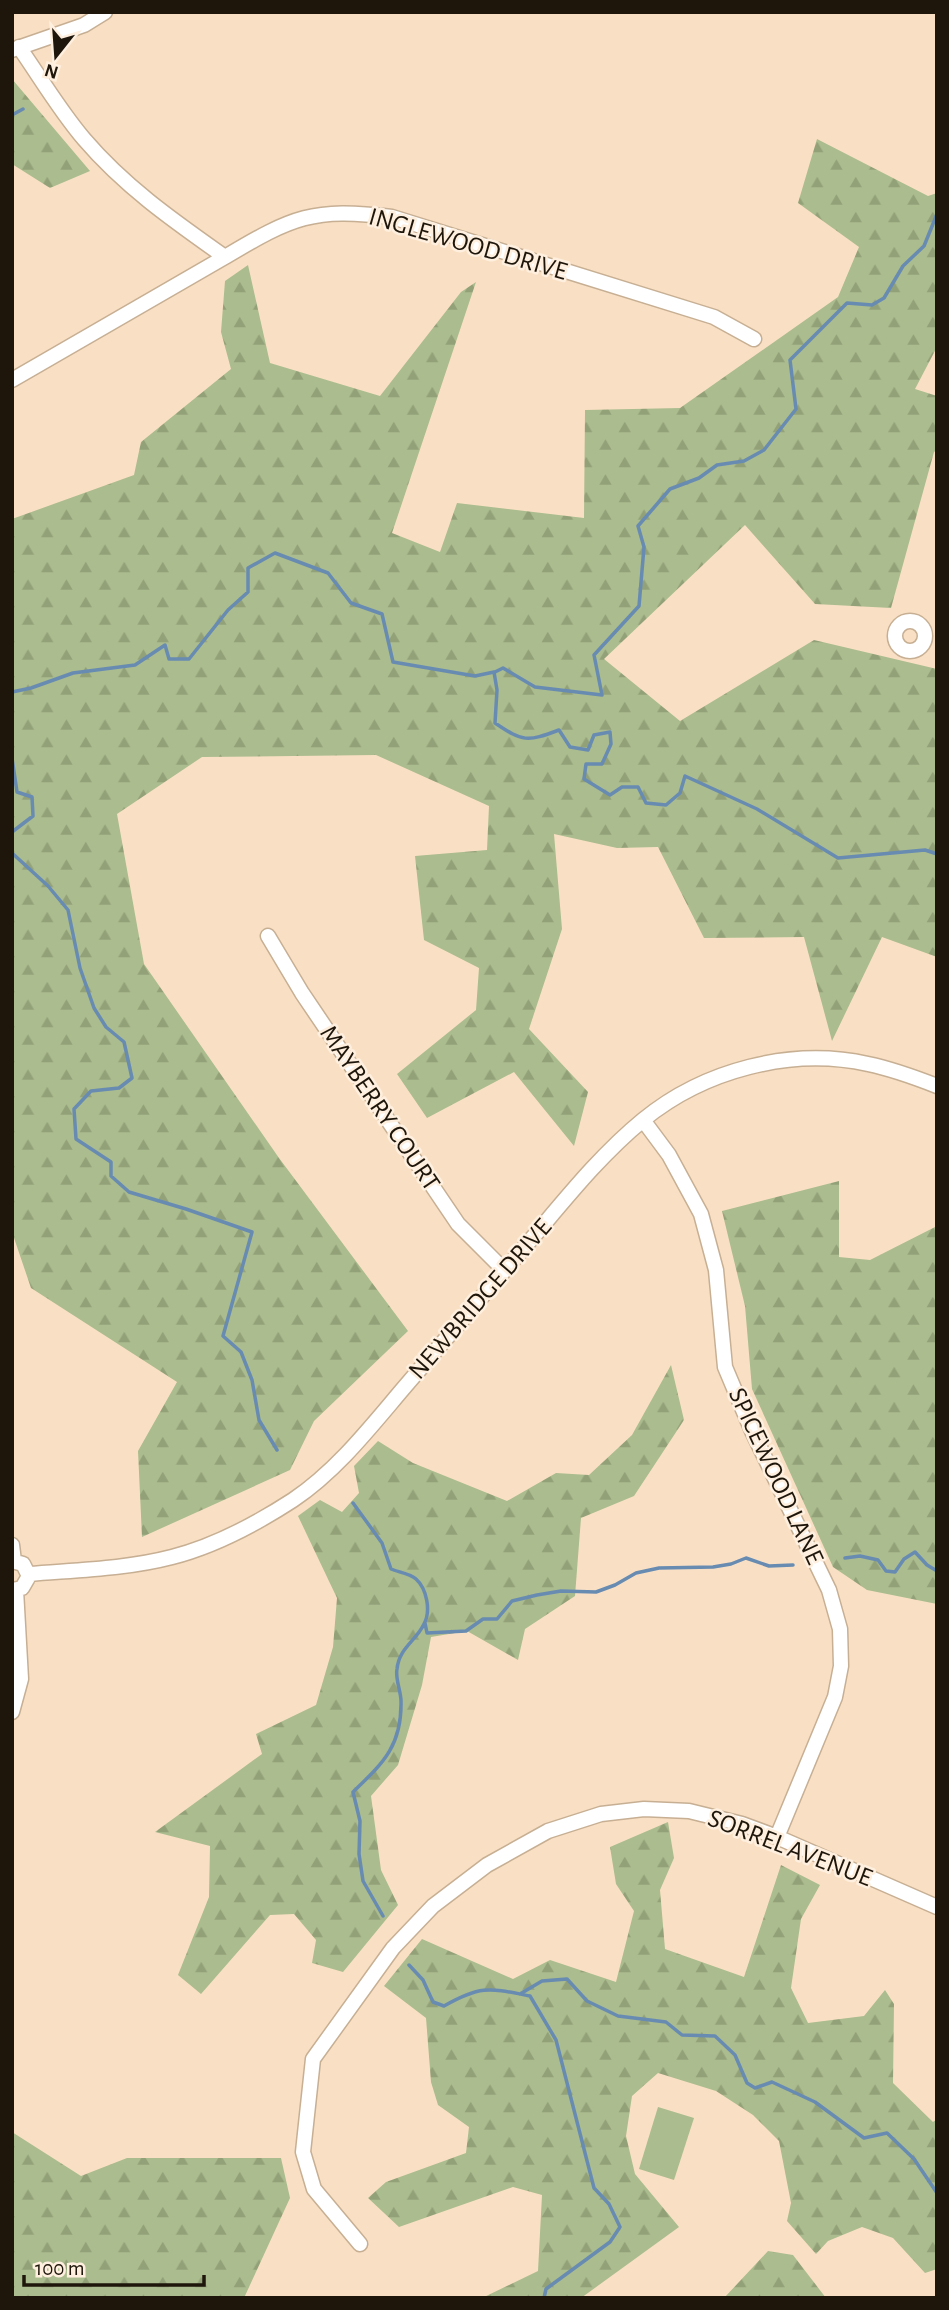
<svg xmlns="http://www.w3.org/2000/svg" width="949" height="2310" font-family="'Alegreya Sans',sans-serif">
<style>
.forest{fill:url(#forest-firs)}
.pitch{fill:#abbc8e}
.lines{fill:none;stroke-linecap:round;stroke-linejoin:round}
.stream{stroke:#688bb2;stroke-width:3.5}
.minor-casing{stroke:#c7af94;stroke-width:17}
.minor{stroke:#fff;stroke-width:14}
.labels{text-anchor:middle;dominant-baseline:central;stroke-width:5;stroke-linejoin:round;paint-order:stroke}
.street-label{font-size:26px;fill:#1e160b;stroke:#feefde}
</style>
<defs>
<pattern id="forest-firs" width="22" height="20" patternUnits="userSpaceOnUse" patternTransform="scale(1.75)"><rect width="22" height="20" fill="#abbc8e"/><path d="M5 1l3.5 6h-7zM16 11l3.5 6h-7z" fill="#93a179"/></pattern>
</defs>
<rect width="100%" height="100%" fill="#f9e0c4"/>
<!-- forest -->
<path class="forest" d="M12,79L90,171L50,188L12,164Z
M817,139L928,196L937,193V347L915,389L937,396V450L934,452L891,608L815,604L745,525L604,659L680,721L814,640L937,669V957L882,937L832,1041L804,937L704,938L658,847L617,848L554,834L562,929L529,1029L588,1092L574,1146L514,1072L427,1118L397,1074L476,1010L479,968L424,940L415,856L487,850L489,806L376,755L202,757L117,814L144,964L279,1158L408,1331L314,1421L290,1470L142,1537L138,1451L177,1382L31,1288L12,1232V519L134,475L141,442L231,369L221,332L225,281L248,265L270,363L380,396L461,292L476,282L392,533L440,552L457,503L584,518L585,410L680,408L838,297L859,247L798,203Z
M839,1181V1257L870,1260L937,1226V1604L867,1590L833,1567L752,1389L745,1306L722,1211Z
M671,1365L684,1420L634,1496L581,1518L575,1596L525,1629L518,1660L467,1631L431,1637L422,1685L398,1765L371,1796L381,1870L398,1905L343,1972L312,1963L316,1940L294,1914L270,1915L201,1994L178,1975L209,1897L210,1846L155,1832L262,1754L256,1734L316,1705L333,1647L337,1598L298,1516L320,1500L342,1512L359,1493L354,1466L378,1441L413,1463L507,1501L556,1473L589,1475L632,1435Z
M668,1822L674,1858L660,1890L665,1949L744,1977L781,1865L820,1885L801,1919L791,1988L808,2023L864,2016L885,1990L894,2004L893,2083L933,2122L937,2119V2269L925,2273L893,2238L862,2227L828,2241L816,2254L787,2221L791,2203L779,2141L753,2115L716,2091L658,2073L632,2096L626,2136L635,2174L679,2227L581,2298H482L538,2271L542,2195L513,2187L399,2227L368,2198L386,2182L466,2153L469,2127L438,2105L431,2082L426,2018L384,1986L422,1939L513,1979L550,1960L616,1982L634,1911L616,1884L610,1847Z
M12,2132L81,2176L127,2158H281L290,2198L244,2298H12Z
M768,2251L793,2255L826,2298H724Z"/>
<!-- pitch -->
<path class="pitch" d="M658,2107L694,2118L674,2180L639,2169Z"/>
<g class="lines">
<!-- stream -->
<path class="stream" d="M12,115L23,109
M495,672L503,668L535,687L602,695L594,655L639,606L644,547L638,526L670,489L699,478L717,465L744,461L764,450L796,409L790,360L847,303L872,305L884,298L903,266L924,246L937,214
M12,692L31,688L73,673L135,665L165,645L169,659H189L228,610L248,592V568L275,553L328,573L351,603L382,614L393,662L475,676L494,672L497,690L495,723C523,742 527,742 559,730L570,747L588,750L594,735L610,732L611,744L602,764H586L584,779L610,795L622,787H638L646,803L666,805L680,793L685,776L757,809L838,858L925,850L937,854
M12,758L17,792L32,797L33,816L12,832
M12,853L48,886L68,910L80,968L94,1008L106,1027L124,1042L132,1078L119,1088L91,1091L74,1109L76,1139L111,1162V1176L129,1192L186,1209L252,1232L223,1336L241,1352L252,1380L259,1420L277,1450
M353,1503L382,1543L391,1569C398,1572 411,1574 416,1579C427,1589 431,1611 424,1624C416,1641 399,1648 397,1669C395,1679 401,1691 401,1701C402,1746 383,1763 353,1792L360,1821L359,1854L363,1881L383,1916
M845,1558L860,1556L878,1560L886,1571L895,1572L904,1559L915,1552L927,1565L937,1571
M425,1623L427,1633L466,1631L483,1619H497L512,1601L537,1595L561,1591L596,1592L615,1585L636,1573L659,1568L713,1567L731,1564L746,1558L769,1566L793,1565
M409,1965L423,1980L433,2002L444,2006C481,1985 489,1988 530,1996L556,2040L594,2188L609,2204L620,2227L610,2242L546,2289L544,2298
M520,1994L542,1981L567,1979L587,2001L618,2016L666,2022L682,2035L715,2036L735,2055L747,2083L755,2088L772,2082L815,2102L864,2138L887,2133L914,2159L937,2193"/>
<defs>
<path id="minor" d="M19,47C40,77 60,111 84,139C125,187 174,221 225,257C292,217 313,207 392,217L714,317L754,339
M12,50L84,25L105,12
M12,380L225,257
M895 636a15 15 0 1 1 30 0a15 15 0 1 1-30 0Z
M268,936L302,993L458,1224L504,1270
M643,1120L669,1155L701,1214L716,1270L725,1367L752,1431L829,1590L840,1629L841,1666L835,1697L777,1837
M12,1545L14,1561
M12,1561L23,1564L29,1576L22,1588L12,1590
M29,1574C76,1570 126,1569 172,1557C215,1546 256,1524 293,1500C336,1471 369,1429 402,1390C448,1336 494,1282 540,1229C572,1191 604,1152 643,1120C704,1070 791,1047 868,1064C892,1069 914,1077 937,1086
M12,1712L21,1679L16,1590
M360,2244L314,2189L303,2152L313,2059L393,1948L433,1906L487,1865L548,1831L601,1814L644,1809L689,1811L742,1824L777,1837L937,1907"/>
</defs>
<!-- minor casing -->
<use href="#minor" class="minor-casing"/>
<!-- minor -->
<use href="#minor" class="minor"/>
</g>
<g class="labels">
<!-- street labels -->
<g class="street-label">
<text transform="translate(468 244) rotate(16)">INGLEWOOD DRIVE</text>
<text transform="translate(380 1108) rotate(56)">MAYBERRY COURT</text>
<text transform="translate(480 1299) rotate(-49)">NEWBRIDGE DRIVE</text>
<text transform="translate(776 1476) rotate(65)">SPICEWOOD LANE</text>
<text transform="translate(790 1848) rotate(21)">SORREL AVENUE</text>
</g>
</g>
<!-- border -->
<rect width="949" height="2310" fill="none" stroke="#1e160b" stroke-width="28"/>
<!-- north arrow -->
<g transform="translate(56 56) rotate(197)" stroke="#feefde" stroke-width="5" paint-order="stroke">
<path d="M0-5L12 26L0 18L-12 26Z" fill="#1e160b"/>
<text y="-10" font-size="19" font-weight="bold" text-anchor="middle" fill="#1e160b">N</text>
</g>
<!-- scale -->
<path d="M24 2275v10h180v-10" fill="none" stroke="#1e160b" stroke-width="3.5"/>
<text x="35" y="2275" font-size="21" fill="#1e160b" stroke="#feefde" stroke-width="5" paint-order="stroke">100 m</text>
</svg>
